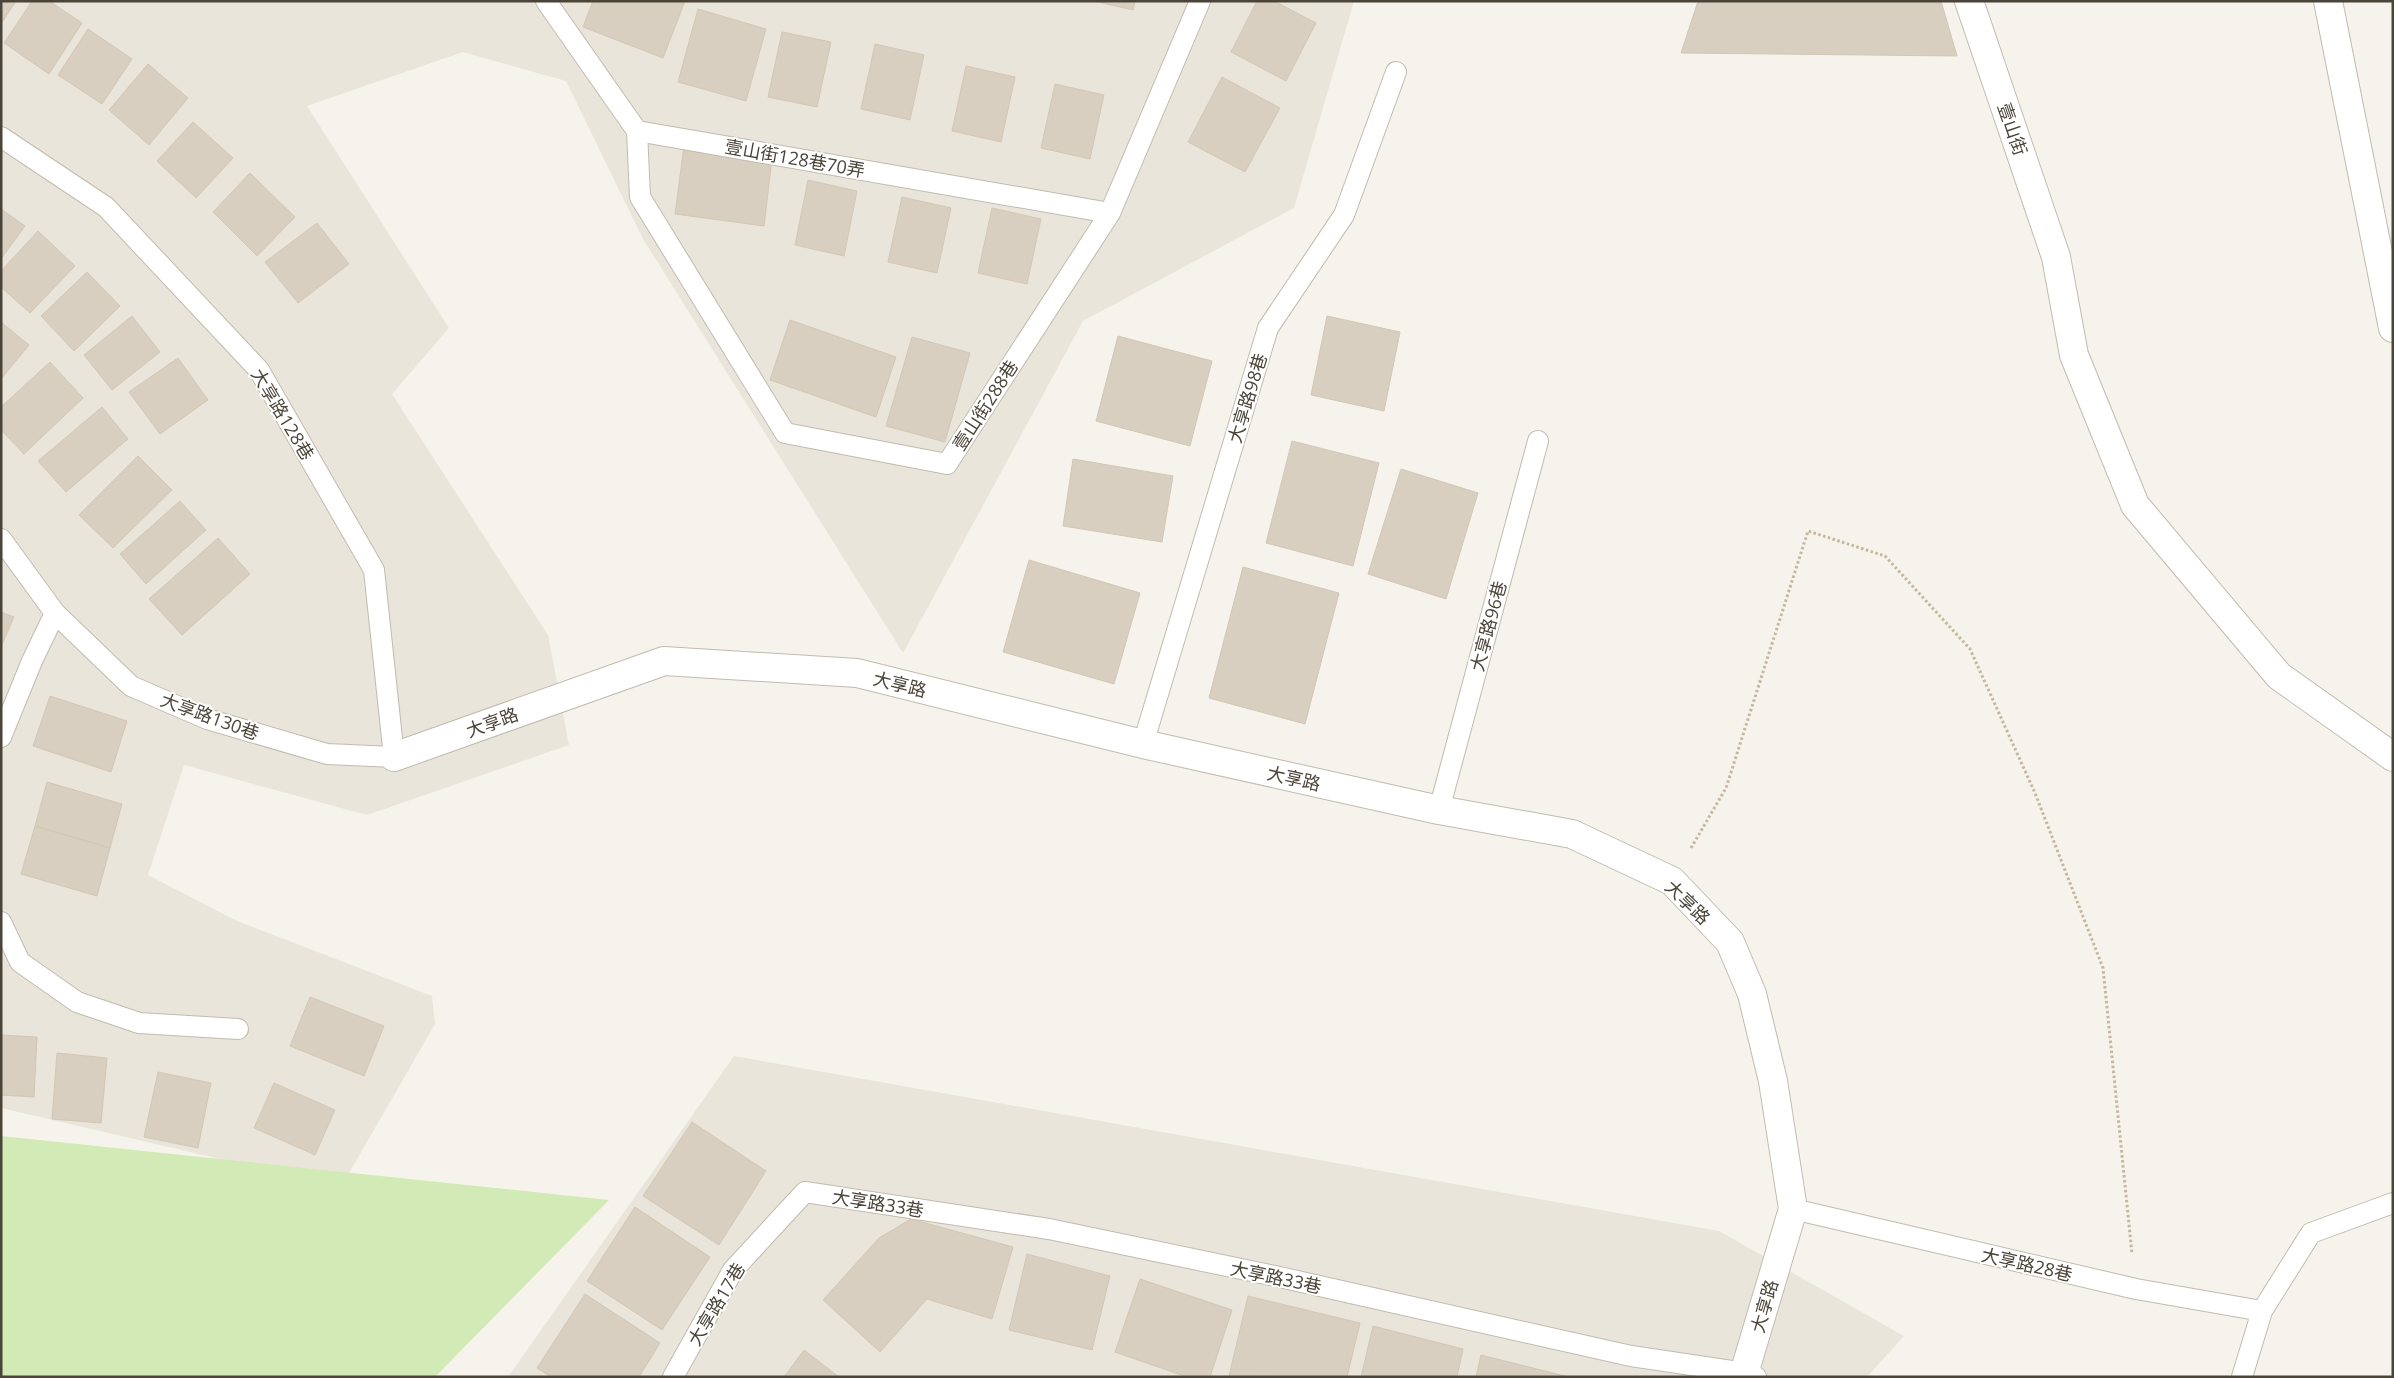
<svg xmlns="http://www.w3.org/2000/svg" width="2394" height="1378" font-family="'Open Sans','Noto Sans TC',sans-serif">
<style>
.residential{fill:#eae5da}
.green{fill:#d2eab5}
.building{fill:#d8cfc1;stroke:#d3c7b4}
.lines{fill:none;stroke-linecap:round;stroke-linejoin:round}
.service-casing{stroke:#c2bbae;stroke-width:22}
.minor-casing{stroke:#c2bbae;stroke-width:30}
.path{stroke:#c4b79f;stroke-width:3;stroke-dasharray:2.5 2.5;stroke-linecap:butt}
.service{stroke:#fff;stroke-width:20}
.minor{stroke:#fff;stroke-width:28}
.labels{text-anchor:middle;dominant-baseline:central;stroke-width:4;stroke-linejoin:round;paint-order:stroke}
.street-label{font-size:18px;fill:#4b4439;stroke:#fff}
</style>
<rect width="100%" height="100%" fill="#f6f3ec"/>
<!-- residential -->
<path class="residential" d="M1,1H1354L1294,208L1083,321L903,653L643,239L566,81L463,52L307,106L449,328L392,394L548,635L569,745L367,815L184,765L148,875L237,921L432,996L435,1024L341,1187L1,1108Z
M734,1056L1719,1231L1904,1336L1867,1377H508Z"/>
<!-- green -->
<path class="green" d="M1,1136L609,1200L435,1377H1Z"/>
<!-- building -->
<path class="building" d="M1,1H16L1,24Z
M32,1H49L82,23L49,74L4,43Z
M593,1H685L663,58L583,27Z
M1094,1H1135L1133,10Z
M1257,1H1274L1316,23L1286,81L1231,52Z
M1698,1H1941L1957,56L1681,53Z
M698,9L766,29L746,101L678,82Z
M88,29L132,59L102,104L58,75Z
M782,32L831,42L817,107L768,97Z
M875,44L924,55L910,120L861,109Z
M148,64L188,98L149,145L109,110Z
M966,66L1015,77L1001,142L952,131Z
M1222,77L1280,108L1245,172L1188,142Z
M1055,84L1104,95L1090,159L1041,148Z
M193,122L233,158L196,198L157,161Z
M684,146L772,158L764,226L675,214Z
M250,173L295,217L257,256L213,212Z
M808,180L857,191L844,256L795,245Z
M902,197L951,208L937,273L888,262Z
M992,208L1041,219L1027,284L978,273Z
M1,209L25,226L1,259Z
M317,223L349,264L298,303L265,262Z
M38,231L75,266L30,313L1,287V271Z
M87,272L120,306L74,351L41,316Z
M132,316L160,352L112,390L84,355Z
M1327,316L1400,332L1384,411L1311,395Z
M790,320L896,357L876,417L770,380Z
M1,322L29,345L1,379Z
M1118,336L1212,361L1190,446L1096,421Z
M912,337L970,353L945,442L886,426Z
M178,358L208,400L160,434L129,392Z
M50,362L83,398L24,454L1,430V407Z
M102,407L128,439L66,492L38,461Z
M1292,441L1379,463L1353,566L1266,543Z
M138,456L172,490L113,548L79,515Z
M1073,459L1173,476L1162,542L1063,526Z
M1401,469L1478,493L1446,599L1368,574Z
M180,501L206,530L146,584L120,554Z
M218,538L250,574L182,635L149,599Z
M1029,560L1140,593L1114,684L1003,652Z
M1243,567L1339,593L1305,724L1209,698Z
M1,612L14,617L1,647Z
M50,696L127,721L111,772L33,746Z
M47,782L122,804L110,848L35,826Z
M35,826L110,848L97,896L21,874Z
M310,997L384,1026L364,1076L290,1046Z
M1,1035L37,1037L34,1097L1,1095Z
M57,1053L107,1058L101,1123L52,1119Z
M158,1072L211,1083L198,1148L144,1137Z
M274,1083L335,1110L315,1155L254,1128Z
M692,1122L766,1171L719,1245L643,1196Z
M635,1207L710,1257L662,1330L587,1281Z
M911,1219L1013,1247L992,1319L927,1299L880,1352L823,1300L879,1238Z
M1027,1254L1110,1276L1092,1350L1009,1330Z
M1140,1279L1232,1310L1210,1377H1187L1115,1352Z
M585,1294L660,1343L639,1377H551L537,1368Z
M1248,1296L1360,1323L1347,1377L1229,1376Z
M1373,1326L1463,1349L1457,1377H1361Z
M804,1350L839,1377H784Z
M1481,1355L1569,1377H1476Z"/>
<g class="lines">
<defs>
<path id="service" d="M546,1L637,131L1110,213
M637,131L640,197L785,433L947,464L1110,213L1200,1
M1,137L106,207L259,370L374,570L394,757L327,754L207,719L131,686L55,613L1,539
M1,737L32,661L55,613
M1143,744L1268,328L1344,215L1396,72
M1439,810L1538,441
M1,922L20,962L77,1002L139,1023L238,1029
M1793,1209L2136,1289L2262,1311
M673,1377L733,1270L805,1192L1049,1229L1275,1276L1631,1356L1745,1373L1756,1377
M2242,1377L2262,1311L2311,1233L2393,1203"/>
<path id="minor" d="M1969,1L2056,257L2074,355L2135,505L2279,676L2393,757
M2328,1L2393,328
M394,757L664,661L857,673L1143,744L1439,810L1572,834L1672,881L1730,942L1752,994L1773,1081L1793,1209L1743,1377"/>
</defs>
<!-- service casing -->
<use href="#service" class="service-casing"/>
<!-- minor casing -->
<use href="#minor" class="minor-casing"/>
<!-- path -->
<path class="path" d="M1691,848L1726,788L1808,531L1885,556L1970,649L2035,793L2103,968L2132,1254"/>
<!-- service -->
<use href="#service" class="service"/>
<!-- minor -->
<use href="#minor" class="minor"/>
</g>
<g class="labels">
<!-- street labels -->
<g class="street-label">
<text transform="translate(2013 129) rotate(71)">壹山街</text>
<text transform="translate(795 158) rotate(10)">壹山街128巷70弄</text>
<text transform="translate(1247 398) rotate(-73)">大享路98巷</text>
<text transform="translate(985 405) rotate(-57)">壹山街288巷</text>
<text transform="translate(283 414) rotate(59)">大享路128巷</text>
<text transform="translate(1488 626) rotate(-75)">大享路96巷</text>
<text transform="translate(900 684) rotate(14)">大享路</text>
<text transform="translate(210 716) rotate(20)">大享路130巷</text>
<text transform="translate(492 722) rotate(-20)">大享路</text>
<text transform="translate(1294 778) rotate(13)">大享路</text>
<text transform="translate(1688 902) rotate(44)">大享路</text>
<text transform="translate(878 1203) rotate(9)">大享路33巷</text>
<text transform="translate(2027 1264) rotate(13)">大享路28巷</text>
<text transform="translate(1276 1277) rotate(12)">大享路33巷</text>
<text transform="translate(716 1304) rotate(-59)">大享路17巷</text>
<text transform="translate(1764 1306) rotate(-74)">大享路</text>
</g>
</g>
<!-- border -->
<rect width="2394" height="1378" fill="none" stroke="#4b4439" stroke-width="5"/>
</svg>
